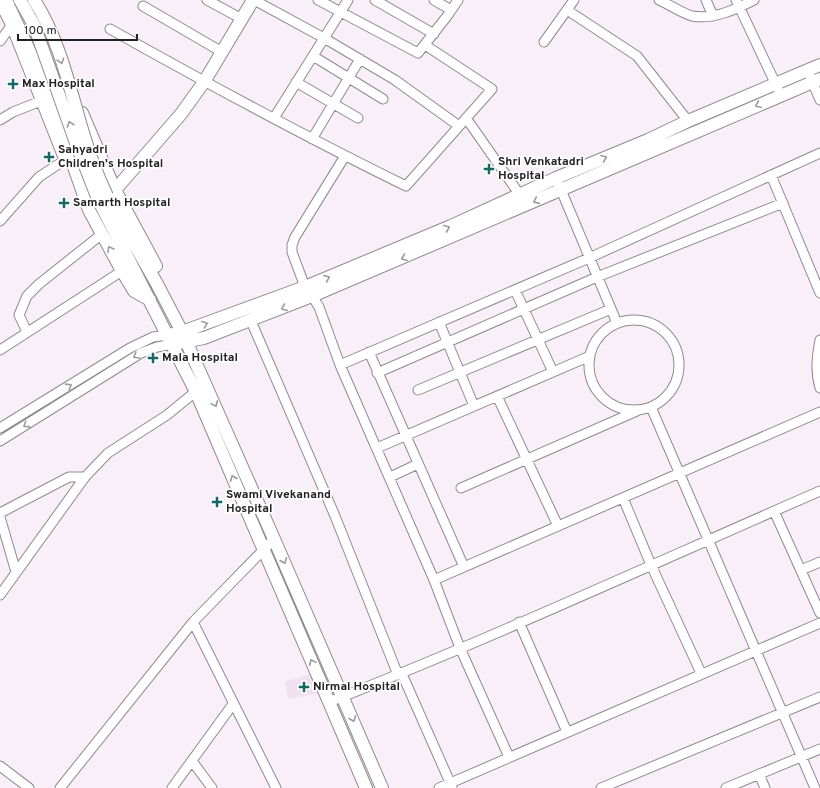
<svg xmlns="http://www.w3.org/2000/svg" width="820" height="788" font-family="Overpass,sans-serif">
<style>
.built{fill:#efe1ef}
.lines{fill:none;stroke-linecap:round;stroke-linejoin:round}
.street-casing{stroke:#918991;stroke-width:11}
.secondary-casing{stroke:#918991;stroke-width:14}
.street{stroke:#fff;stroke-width:9}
.secondary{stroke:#fff;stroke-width:12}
.secondary-bridge-casing{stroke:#918991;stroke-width:14;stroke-linecap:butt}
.secondary-bridge{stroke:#fff;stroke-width:12}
.oneway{stroke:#9c9b9c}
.poi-dot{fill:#186666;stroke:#fff;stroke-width:1.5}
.labels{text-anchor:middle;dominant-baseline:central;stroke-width:3.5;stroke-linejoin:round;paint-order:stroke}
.poi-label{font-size:12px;font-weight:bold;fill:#242124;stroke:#fff;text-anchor:start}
</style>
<rect width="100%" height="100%" fill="#f8eff8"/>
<!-- built -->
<path class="built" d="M316,672L325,692L288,699L285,682Z"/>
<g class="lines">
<defs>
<path id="street" d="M207,0L242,19
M254,0L324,38L395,80L459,126
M318,0L418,53L448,15L458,0
M375,0L434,34
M434,0L451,10
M659,0C668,4 684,14 692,16C714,20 736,9 754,0
M706,0L713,16
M736,0L778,89
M0,4L11,26L64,160
M143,6L222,52
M567,10L637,56L688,121
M110,29C208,84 306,137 406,186L492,89L425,45
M0,41L11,26
M544,42L574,0
M313,56L383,99
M808,71L820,100
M296,82L358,118
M274,118L348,0
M466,118L520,195
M0,120L13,112L41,101L45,102
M312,139L360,59
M345,156L295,237L292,245V252L305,287L312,296L319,307L340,365L434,580L460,648L509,757
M771,175L820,293
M556,178L617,323
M0,221L39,177L69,157
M515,290L553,372
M589 365a45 45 0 1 1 90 0a45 45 0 1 1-90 0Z
M251,321L335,516L398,675
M439,322L474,406
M27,332L19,315L27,296L39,284L102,234
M820,340C817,356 815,371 820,388
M0,350L122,271
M369,352L464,567
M340,365L589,258L820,153
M377,373L597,277L783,203
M418,390L611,309
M497,396L558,526
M651,407L815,788
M0,428L130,348L153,337L168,335
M0,441L141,353L157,347L173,344
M377,448L590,356
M390,477L418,464
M461,488L637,411
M623,498L651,565L701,673
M774,511L820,613
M0,513L69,477H85
M0,517L16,572
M274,539L193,622L276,788
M801,570L820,562
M434,580L820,412
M0,595L85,477L108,453L167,415L200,388
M519,622L567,732
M402,674L452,787
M329,702C495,637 657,562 820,491
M192,761L212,788
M0,766L29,788
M759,774L765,788
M60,788L193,622
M172,788L233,704
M439,788L820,623
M601,788L820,697
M726,788L820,749"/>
<path id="secondary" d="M6,0L47,89L89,210L122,271L134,291L150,300
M82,113L115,190L156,266
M115,190L181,114L204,82L253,0
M107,196L157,284L182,332L274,539L382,788
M98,199L196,392L366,788
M168,335L182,332L305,287L451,226L556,178L648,140L688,121L820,65
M173,344L204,338L312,296L820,79"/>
</defs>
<!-- street casing -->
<use href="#street" class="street-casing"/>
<!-- secondary casing -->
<use href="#secondary" class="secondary-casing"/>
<!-- street -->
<use href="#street" class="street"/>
<!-- secondary -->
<use href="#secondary" class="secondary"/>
<defs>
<path id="secondary-bridge" d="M20,0L34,25L76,143L98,199
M34,0C60,40 70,90 84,136C90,156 98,177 107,196"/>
</defs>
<!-- secondary-bridge casing -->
<use href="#secondary-bridge" class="secondary-bridge-casing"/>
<!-- secondary-bridge -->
<use href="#secondary-bridge" class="secondary-bridge"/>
</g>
<!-- one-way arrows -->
<defs><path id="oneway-chevron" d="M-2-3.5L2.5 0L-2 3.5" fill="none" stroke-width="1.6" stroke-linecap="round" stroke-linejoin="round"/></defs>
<g class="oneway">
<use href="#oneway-chevron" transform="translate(61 61) rotate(72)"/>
<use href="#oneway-chevron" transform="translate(758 105) rotate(157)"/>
<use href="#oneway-chevron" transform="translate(70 124) rotate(-109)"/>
<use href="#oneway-chevron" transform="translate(604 158) rotate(-22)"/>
<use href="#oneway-chevron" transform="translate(536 201) rotate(156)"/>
<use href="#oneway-chevron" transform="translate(447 228) rotate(-23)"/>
<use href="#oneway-chevron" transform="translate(110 249) rotate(-119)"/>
<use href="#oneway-chevron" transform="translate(404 258) rotate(157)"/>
<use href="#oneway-chevron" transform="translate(327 278) rotate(-23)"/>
<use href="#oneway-chevron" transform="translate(284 308) rotate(158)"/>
<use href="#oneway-chevron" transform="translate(205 324) rotate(-20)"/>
<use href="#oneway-chevron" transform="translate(136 356) rotate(149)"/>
<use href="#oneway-chevron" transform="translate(69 386) rotate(-32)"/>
<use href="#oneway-chevron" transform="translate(215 404) rotate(66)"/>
<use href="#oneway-chevron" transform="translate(26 425) rotate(148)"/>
<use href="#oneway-chevron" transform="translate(233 478) rotate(-113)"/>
<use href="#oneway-chevron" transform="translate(284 561) rotate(67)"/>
<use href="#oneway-chevron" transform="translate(312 662) rotate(-114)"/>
<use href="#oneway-chevron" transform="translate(353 719) rotate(67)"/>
</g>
<!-- markers -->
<g class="poi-dot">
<path d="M11 78h4v4h4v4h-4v4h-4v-4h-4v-4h4z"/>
<path d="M47 151h4v4h4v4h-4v4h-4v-4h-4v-4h4z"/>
<path d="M487 163h4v4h4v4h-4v4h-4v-4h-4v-4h4z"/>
<path d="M62 197h4v4h4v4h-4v4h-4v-4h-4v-4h4z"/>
<path d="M151 352h4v4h4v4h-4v4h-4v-4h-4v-4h4z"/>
<path d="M215 496h4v4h4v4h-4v4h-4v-4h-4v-4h4z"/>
<path d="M302 681h4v4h4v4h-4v4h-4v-4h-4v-4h4z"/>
</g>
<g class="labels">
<!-- poi labels -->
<g class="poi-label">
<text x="22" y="84">Max Hospital</text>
<text x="58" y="150">Sahyadri<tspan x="58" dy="14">Children's Hospital</tspan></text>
<text x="498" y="162">Shri Venkatadri<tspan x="498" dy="14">Hospital</tspan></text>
<text x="73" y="203">Samarth Hospital</text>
<text x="162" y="358">Mala Hospital</text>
<text x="226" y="495">Swami Vivekanand<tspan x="226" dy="14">Hospital</tspan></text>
<text x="313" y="687">Nirmal Hospital</text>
</g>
</g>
<!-- scale -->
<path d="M18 34v6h119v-6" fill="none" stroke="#242124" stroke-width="2"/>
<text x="24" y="34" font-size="12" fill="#242124" stroke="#ffffff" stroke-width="3" paint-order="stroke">100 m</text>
</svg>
